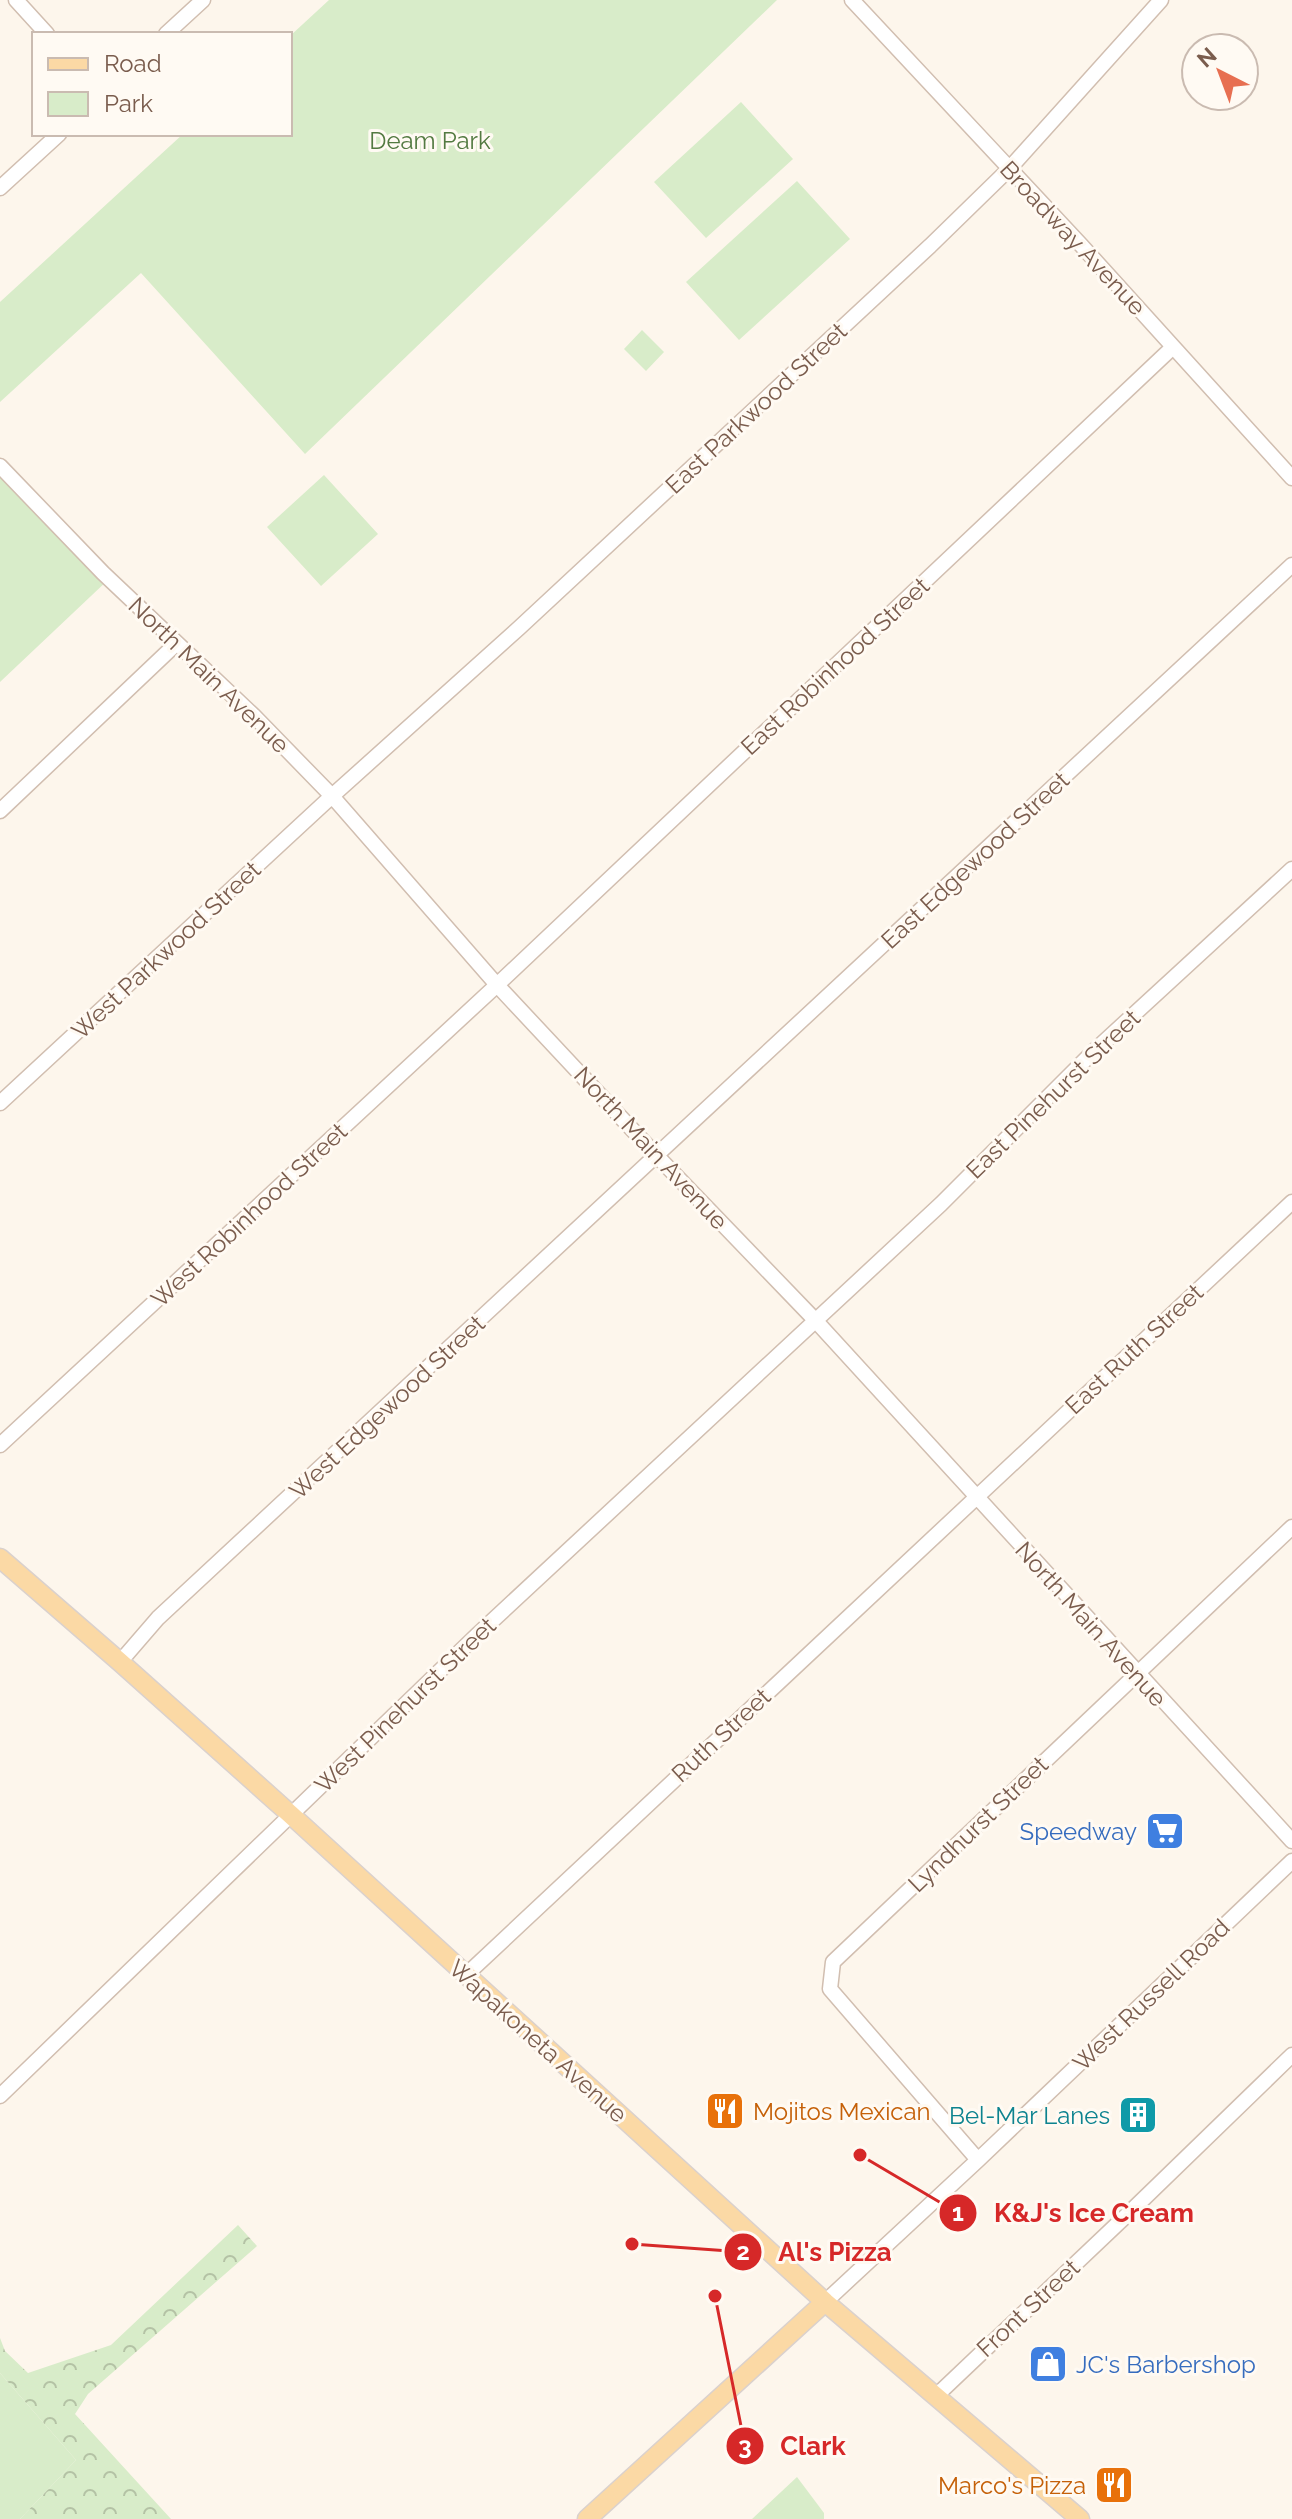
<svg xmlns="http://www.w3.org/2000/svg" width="1292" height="2519" font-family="Raleway,sans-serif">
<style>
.green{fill:#d8ecc9}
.forest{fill:url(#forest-crowns)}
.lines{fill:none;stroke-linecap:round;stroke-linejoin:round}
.minor-casing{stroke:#d1beb0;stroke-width:17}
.major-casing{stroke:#dad1cd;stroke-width:21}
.minor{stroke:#fff;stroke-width:14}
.major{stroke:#fbd9a5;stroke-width:18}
.labels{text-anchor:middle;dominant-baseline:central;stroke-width:6;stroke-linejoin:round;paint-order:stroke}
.park-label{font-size:24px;fill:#537a41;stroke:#fffaf3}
.street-label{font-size:24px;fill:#7a5c4d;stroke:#fffaf3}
.shop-label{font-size:24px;fill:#366cbe;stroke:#fffaf3;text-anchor:end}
.food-label{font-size:24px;fill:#c56008;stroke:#fffaf3;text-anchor:start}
.culture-label{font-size:24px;fill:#0d838f;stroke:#fffaf3;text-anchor:end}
.leader{fill:none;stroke:#d62828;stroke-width:3}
.callout-dot{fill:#d62828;stroke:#fffaf3;stroke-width:3}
.mark-label{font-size:24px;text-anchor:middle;font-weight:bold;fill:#fff}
.callout-label{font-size:26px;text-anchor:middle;font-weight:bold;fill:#d62828;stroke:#fffaf3;stroke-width:6;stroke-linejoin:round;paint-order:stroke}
</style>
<defs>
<pattern id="forest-crowns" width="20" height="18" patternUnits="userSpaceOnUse" patternTransform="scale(2)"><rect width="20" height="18" fill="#d8ecc9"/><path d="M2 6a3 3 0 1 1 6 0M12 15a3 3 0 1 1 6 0" fill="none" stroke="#b4c2a5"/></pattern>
</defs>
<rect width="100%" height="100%" fill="#fdf6ec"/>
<!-- green -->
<path class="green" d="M329,0H777L305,454L141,273L0,402V302L183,134H290V36Z
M741,102L793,159L706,238L654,182Z
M797,181L850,239L739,340L686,282Z
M642,330L664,352L646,371L624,349Z
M0,466L109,579L0,682Z
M324,475L378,534L321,586L267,527Z
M0,2373L76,2460L20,2519H0Z
M797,2477L824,2513V2519H752Z"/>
<!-- forest -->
<path class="forest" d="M238,2225L257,2246L88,2394L75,2414L171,2519H20L76,2460L0,2373V2338L5,2351L28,2373L111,2345Z"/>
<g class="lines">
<defs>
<path id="minor" d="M16,0L47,34
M852,0L1081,245L1292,478
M166,34L203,0
M0,188L59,134
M0,466L103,573L253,715L332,796L497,985L657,1156L815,1320L1292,1841
M0,811L177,643
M0,1103L332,796L519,628L930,246L1009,169L1161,0
M0,1445L497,985L1173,347
M120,1662L158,1618L1292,565
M466,1975L1292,1202
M0,2096L477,1635L941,1204L1093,1052L1292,869
M978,2160L830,1989L833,1962L1292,1527
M825,2302L978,2160L1292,1861
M936,2396L1130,2212L1292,2055"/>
<path id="major" d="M0,1558L120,1662L290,1814L825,2302L1080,2519
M587,2519L825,2302"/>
</defs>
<!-- minor casing -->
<use href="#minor" class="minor-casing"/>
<!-- major casing -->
<use href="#major" class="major-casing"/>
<!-- minor -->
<use href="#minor" class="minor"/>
<!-- major -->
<use href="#major" class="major"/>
</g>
<!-- icons -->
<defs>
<symbol id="supermarket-square" viewBox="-11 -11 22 22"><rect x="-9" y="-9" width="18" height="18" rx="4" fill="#3f7fe0" stroke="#fffaf3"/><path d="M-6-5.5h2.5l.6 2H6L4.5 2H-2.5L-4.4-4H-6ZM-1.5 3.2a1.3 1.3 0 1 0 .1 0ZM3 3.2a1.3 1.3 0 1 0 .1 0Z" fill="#fff"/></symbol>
<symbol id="restaurant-square" viewBox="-11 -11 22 22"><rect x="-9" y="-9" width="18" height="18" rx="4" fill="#e8710a" stroke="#fffaf3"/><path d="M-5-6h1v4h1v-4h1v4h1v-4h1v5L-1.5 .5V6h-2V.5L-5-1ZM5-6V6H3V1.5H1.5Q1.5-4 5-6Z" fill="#fff"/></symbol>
<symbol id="building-square" viewBox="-11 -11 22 22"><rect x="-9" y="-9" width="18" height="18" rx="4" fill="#0f9aa8" stroke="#fffaf3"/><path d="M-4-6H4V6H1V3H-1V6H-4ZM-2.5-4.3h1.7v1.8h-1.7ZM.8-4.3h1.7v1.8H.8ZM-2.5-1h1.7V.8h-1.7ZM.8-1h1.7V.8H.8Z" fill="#fff"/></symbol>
<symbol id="shop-square" viewBox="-11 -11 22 22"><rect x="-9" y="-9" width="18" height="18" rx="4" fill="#3f7fe0" stroke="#fffaf3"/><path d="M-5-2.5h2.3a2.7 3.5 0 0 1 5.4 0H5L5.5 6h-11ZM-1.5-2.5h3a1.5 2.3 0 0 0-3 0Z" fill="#fff"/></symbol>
</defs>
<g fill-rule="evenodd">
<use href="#supermarket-square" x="1143" y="1809" width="44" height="44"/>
<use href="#restaurant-square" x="703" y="2089" width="44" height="44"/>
<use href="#building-square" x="1116" y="2093" width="44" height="44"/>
<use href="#shop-square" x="1026" y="2342" width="44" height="44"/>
<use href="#restaurant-square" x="1092" y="2463" width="44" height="44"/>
</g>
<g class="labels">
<!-- park labels -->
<g class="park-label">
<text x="430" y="140">Deam Park</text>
</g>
<!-- street labels -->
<g class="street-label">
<text transform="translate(1073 238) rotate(47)">Broadway Avenue</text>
<text transform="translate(756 408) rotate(-43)">East Parkwood Street</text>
<text transform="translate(835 666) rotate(-43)">East Robinhood Street</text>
<text transform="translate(209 675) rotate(44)">North Main Avenue</text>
<text transform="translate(975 860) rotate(-43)">East Edgewood Street</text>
<text transform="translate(166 950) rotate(-43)">West Parkwood Street</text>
<text transform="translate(1053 1094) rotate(-44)">East Pinehurst Street</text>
<text transform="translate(651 1148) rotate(47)">North Main Avenue</text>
<text transform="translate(249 1215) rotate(-43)">West Robinhood Street</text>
<text transform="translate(1134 1349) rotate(-43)">East Ruth Street</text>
<text transform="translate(387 1407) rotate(-43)">West Edgewood Street</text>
<text transform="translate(1091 1624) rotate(48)">North Main Avenue</text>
<text transform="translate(405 1705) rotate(-44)">West Pinehurst Street</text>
<text transform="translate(721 1735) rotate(-43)">Ruth Street</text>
<text transform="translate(978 1824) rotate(-44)">Lyndhurst Street</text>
<text transform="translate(1151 1995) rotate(-44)">West Russell Road</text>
<text transform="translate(538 2041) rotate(42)">Wapakoneta Avenue</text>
<text transform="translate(1028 2308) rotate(-43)">Front Street</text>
</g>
<!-- shop labels -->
<g class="shop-label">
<text x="1137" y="1831">Speedway</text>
<text x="1076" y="2364" text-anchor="start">JC's Barbershop</text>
</g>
<!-- food labels -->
<g class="food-label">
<text x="753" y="2111">Mojitos Mexican</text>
<text x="1086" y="2485" text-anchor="end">Marco's Pizza</text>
</g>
<!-- culture labels -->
<g class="culture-label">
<text x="1110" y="2115">Bel-Mar Lanes</text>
</g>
</g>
<!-- callouts -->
<path class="leader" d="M860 2155L958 2213M632 2244L743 2252M715 2296L745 2446"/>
<g class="callout-dot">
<circle cx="860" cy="2155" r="8"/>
<circle cx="632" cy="2244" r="8"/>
<circle cx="715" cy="2296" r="8"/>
<circle cx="958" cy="2213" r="20"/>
<circle cx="743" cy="2252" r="20"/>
<circle cx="745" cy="2446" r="20"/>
</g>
<g class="mark-label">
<text x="958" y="2221">1</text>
<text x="743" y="2260">2</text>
<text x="745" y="2454">3</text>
</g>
<g class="callout-label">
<text x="1094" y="2222">K&amp;J's Ice Cream</text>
<text x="835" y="2261">Al's Pizza</text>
<text x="813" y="2455">Clark</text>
</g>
<!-- legend -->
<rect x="32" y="32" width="260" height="104" fill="#fffaf3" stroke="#cabbb1" stroke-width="2"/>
<rect x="48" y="58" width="40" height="12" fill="#fbd9a5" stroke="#cabbb1" stroke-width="2"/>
<text x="104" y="72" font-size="24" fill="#7a5c4d">Road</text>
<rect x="48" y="92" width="40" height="24" fill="#d8ecc9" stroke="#cabbb1" stroke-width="2"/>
<text x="104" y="112" font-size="24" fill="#7a5c4d">Park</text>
<!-- north arrow -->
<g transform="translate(1220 72) rotate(318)"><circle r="38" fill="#fffaf3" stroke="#cabbb1" stroke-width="2"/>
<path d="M0-6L14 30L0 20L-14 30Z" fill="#e76f51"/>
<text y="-12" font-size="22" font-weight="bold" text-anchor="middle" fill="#7a5c4d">N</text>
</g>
</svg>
